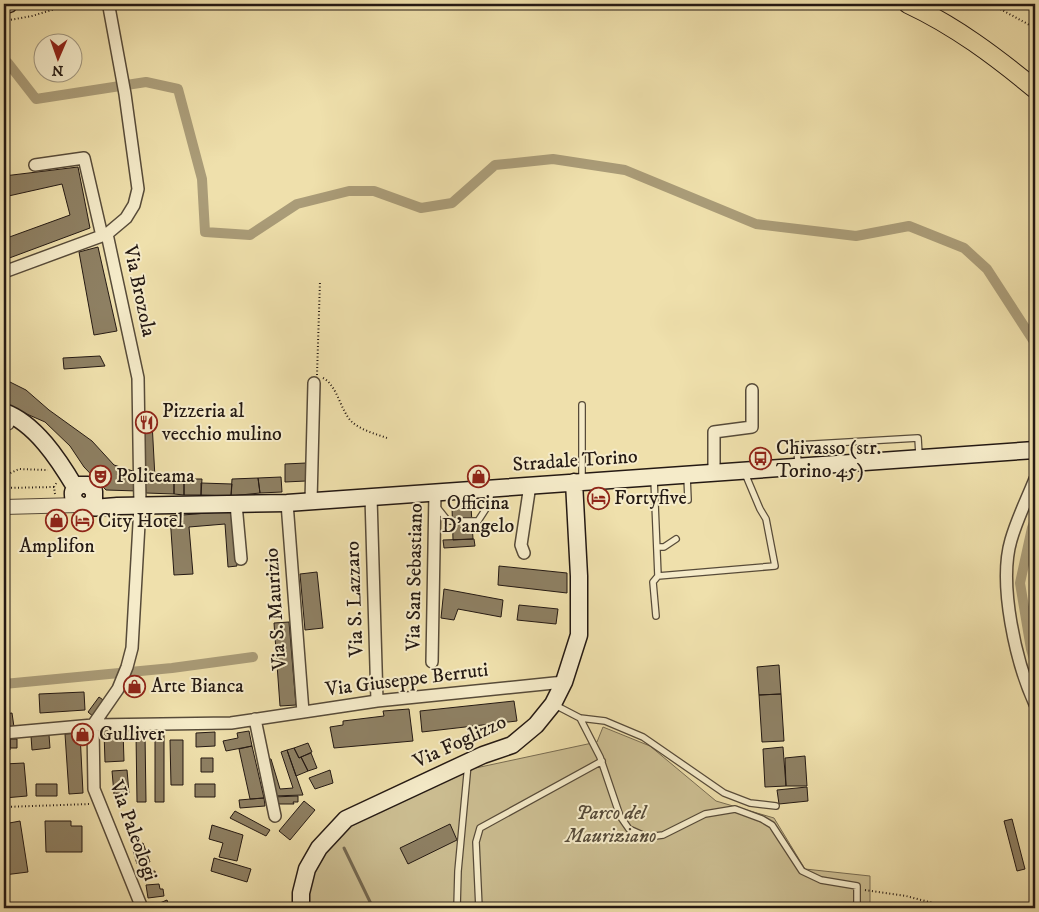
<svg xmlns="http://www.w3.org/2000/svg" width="1039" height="912" font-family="'IM FELL DW Pica',serif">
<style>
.green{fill:#ccbe92;stroke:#786c52}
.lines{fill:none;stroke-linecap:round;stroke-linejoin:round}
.stream{stroke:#746850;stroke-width:3}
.canal{stroke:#aa9c78;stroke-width:10}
.building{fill:#8e8063;stroke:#241913}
.service-casing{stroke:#574b39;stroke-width:8}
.minor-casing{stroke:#574b39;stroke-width:14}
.tertiary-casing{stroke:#574b39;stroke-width:16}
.secondary-casing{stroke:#241913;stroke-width:19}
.primary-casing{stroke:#241913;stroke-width:20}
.path{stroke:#241913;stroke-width:2;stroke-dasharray:1 2.5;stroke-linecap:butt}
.service{stroke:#f5ebc9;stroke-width:5.5}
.minor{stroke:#f5ebc9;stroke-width:11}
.tertiary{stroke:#f5ebc9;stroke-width:14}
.secondary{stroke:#f5ebc9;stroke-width:16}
.primary{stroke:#efe0ac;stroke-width:18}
.labels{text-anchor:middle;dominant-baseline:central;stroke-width:4;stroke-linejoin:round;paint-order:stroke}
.street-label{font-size:20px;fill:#241913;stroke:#f5ebc9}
.poi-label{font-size:20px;fill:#241913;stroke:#f5ebc9;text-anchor:start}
.park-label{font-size:20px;font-style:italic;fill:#564b39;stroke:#f5ebc9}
</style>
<rect width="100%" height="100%" fill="#efe0ac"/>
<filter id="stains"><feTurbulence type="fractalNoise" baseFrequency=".004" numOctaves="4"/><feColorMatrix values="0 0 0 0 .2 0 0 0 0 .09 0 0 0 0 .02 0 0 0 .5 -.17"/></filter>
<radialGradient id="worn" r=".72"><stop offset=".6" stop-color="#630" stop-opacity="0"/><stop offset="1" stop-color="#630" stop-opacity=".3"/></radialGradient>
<!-- green -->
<path class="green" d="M603,727L650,746L716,801L774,818L805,869L870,876V908H304L314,862L348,825L471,769L597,742Z"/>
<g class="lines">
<!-- stream -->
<path class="stream" d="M344,848L373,908"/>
<!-- canal -->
<path class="canal" d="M8,63L36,99L146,82L178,89L202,179L205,232L250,235L297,204L349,191H374L421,208L452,203L495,165L553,159L625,170L756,224L856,236L909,226L964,248L987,269L1035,343
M1035,520L1032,528L1020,583L1031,649L1035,663
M4,684L172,668L253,657"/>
</g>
<!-- building -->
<path class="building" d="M78,167L90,228L4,260V239L70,215L62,184L4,197V176Z
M98,247L117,331L94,335L79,252Z
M100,356L105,366L64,369L63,358Z
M4,379L26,390L49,410L92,441L114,465L136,472L138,491L106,490L84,467L70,446L45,422L4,404Z
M152,422L155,478H174V494L146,493L141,424Z
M306,463V481L285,482V464Z
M281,477L282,492L260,493L258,478Z
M174,478L184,479V495L174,494Z
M258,478L260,493L231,496L232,479Z
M184,479H202L201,495H184Z
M201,483L232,484L231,496L201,495Z
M471,506L473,539L453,540L452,507Z
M233,511L237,566L228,567L225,524L189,527L193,574L174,575L170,516Z
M474,539L475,546L444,548L443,540Z
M499,566L567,573V593L498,585Z
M317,572L323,628L305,630L300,574Z
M444,589L503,600L501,617L458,609L454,620L441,618Z
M519,605L558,609L556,624L517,620Z
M289,622L296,705L280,706L274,623Z
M779,665L781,694L759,695L757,667Z
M84,692L85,710L40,713L39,694Z
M781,694L784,741L762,742L759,695Z
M99,697L106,702L95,718L88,712Z
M514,701L517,721L422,732L420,711Z
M409,709L413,741L334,748L330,727L343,725V721L384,716L383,711Z
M12,713L14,727L4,728V714Z
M123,731L124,761L105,762L104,732Z
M249,731L252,746L226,751L223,741L238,738L237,733Z
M215,732V746L196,747V733Z
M80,733L83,793L69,794L65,734Z
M136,734H145L146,802H137Z
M155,734H164V802H155Z
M49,735L50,748L32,750L31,736Z
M4,739H10V750H4Z
M10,739H17V748H10Z
M170,740H183V785H171Z
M308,743L312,752L299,758L294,748Z
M252,746L264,798L250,799L239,749Z
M783,747L786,786L765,787L763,749Z
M294,748L299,758L301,757L308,771L296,776L287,750Z
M287,750L303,795L273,796L264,759H271L280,789L293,788L281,752Z
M311,753L317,768L308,771L301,757Z
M805,756L807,786H786L785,758Z
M201,758H213V772H201Z
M24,763L27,796L4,798V764Z
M127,770L129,793L114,794L112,771Z
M330,770L333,783L315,789L309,778Z
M36,784H57V796H36Z
M195,784H215V797H195Z
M807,787L808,801L779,804L777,790Z
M298,796V802H293L294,804H274L273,797Z
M264,798L265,806L240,808L239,800Z
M304,801L315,810L290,840L279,831Z
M235,811L270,830L266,836L230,818Z
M1012,819L1025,869L1017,871L1004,821Z
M20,821L28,872L4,875V824Z
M45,821H71V826H82V852H46Z
M450,824L457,840L408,864L400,848Z
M212,825L243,835L237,861L219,857L223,843L209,839Z
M143,843L150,862L137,864L132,847Z
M214,858L251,869L247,882L211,871Z
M1035,870V881L1030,873Z
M155,871L156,877L143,878L141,872Z
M159,884L160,889H163L164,896L148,898L146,885Z
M167,900L170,908H156L155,905Z"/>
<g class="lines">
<defs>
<path id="service" d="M582,405V480
M4,429L10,426L14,419
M798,466L797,445L918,438L919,455
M687,476L688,500
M654,479L658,576L775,566L766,519L760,509L744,471
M436,506L448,521H478L489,504L491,490
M657,547H664L676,539
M656,616L653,582L658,576
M555,705L580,718L605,721L643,737L724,793L750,803L776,806
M580,718L600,757L620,816L629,829L647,837L663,835L705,814L735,809L762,819L772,825L802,871L821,880L857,886V908
M457,908L458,871L468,764
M479,908L476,842L480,828L602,761"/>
<path id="minor" d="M35,165L84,158L102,236
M107,234L138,378L140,506L132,648L127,667L118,689L93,725L94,789L142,908
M4,272L107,234L126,218L134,205L138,189L125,94L109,7
M714,472V432L752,427V390
M1035,479C1027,499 1017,519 1011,540C998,584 1016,663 1035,704
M371,497L377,701
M311,501L314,383
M287,503L303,712
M236,504L241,559
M524,553L521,545L530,485
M432,662L435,492
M255,719L275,816
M4,733L93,725L231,723L377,701L564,682"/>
<path id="tertiary" d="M4,507L78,505"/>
<path id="secondary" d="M4,5L9,4
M4,412C35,423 59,460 75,487
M87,506L94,501V491L88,485H79L73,492C71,513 103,507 117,506L287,503L1035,450
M301,908V893L307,869L319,848L346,819L483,755L512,745L536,725L553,704L564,682L579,635V576L574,482"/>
<path id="primary" d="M908,4C955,26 995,56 1035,89"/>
</defs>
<!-- service casing -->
<use href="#service" class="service-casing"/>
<!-- minor casing -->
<use href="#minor" class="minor-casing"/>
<!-- tertiary casing -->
<use href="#tertiary" class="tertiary-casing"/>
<!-- secondary casing -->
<use href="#secondary" class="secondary-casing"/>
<!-- primary casing -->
<use href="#primary" class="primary-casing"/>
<!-- path -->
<path class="path" d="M991,4L1035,28
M1021,4L1035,12
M4,21L32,16L72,4
M317,375L320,281
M323,378C337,385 340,409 351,421C360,430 376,434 387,438
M4,476L19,469L48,470
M4,488L54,487
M55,494L54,487L57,482
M4,807L90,804
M865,890L906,896L952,908"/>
<!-- service -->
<use href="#service" class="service"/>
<!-- minor -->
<use href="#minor" class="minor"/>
<!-- tertiary -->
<use href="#tertiary" class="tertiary"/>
<!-- secondary -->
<use href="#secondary" class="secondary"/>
<!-- primary -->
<use href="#primary" class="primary"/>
</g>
<!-- icons -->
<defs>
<symbol id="restaurant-ring" viewBox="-11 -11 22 22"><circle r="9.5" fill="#f5ebc9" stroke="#8f2418" stroke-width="1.5"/><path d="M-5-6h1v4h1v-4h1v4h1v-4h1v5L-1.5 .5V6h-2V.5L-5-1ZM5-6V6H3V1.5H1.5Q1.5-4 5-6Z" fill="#8f2418"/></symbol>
<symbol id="bus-ring" viewBox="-11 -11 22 22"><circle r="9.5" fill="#f5ebc9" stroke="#8f2418" stroke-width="1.5"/><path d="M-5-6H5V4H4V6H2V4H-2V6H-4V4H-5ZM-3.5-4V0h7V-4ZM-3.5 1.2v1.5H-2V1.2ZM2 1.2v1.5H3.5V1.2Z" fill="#8f2418"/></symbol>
<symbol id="theatre-ring" viewBox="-11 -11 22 22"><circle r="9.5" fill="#f5ebc9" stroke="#8f2418" stroke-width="1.5"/><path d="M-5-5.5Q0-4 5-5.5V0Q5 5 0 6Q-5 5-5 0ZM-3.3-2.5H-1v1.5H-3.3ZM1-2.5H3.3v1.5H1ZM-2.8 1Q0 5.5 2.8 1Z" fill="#8f2418"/></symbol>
<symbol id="shop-ring" viewBox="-11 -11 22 22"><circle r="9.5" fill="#f5ebc9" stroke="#8f2418" stroke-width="1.5"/><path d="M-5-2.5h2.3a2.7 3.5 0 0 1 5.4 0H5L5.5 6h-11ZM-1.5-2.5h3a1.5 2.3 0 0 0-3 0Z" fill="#8f2418"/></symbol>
<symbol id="hotel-ring" viewBox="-11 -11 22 22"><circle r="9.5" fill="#f5ebc9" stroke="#8f2418" stroke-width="1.5"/><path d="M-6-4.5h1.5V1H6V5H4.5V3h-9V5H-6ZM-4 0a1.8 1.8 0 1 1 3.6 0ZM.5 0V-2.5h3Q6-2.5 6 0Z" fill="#8f2418"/></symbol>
</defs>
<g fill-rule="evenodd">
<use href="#restaurant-ring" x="134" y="410" width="25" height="25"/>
<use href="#bus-ring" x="748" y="446" width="25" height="25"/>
<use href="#theatre-ring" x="88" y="464" width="25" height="25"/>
<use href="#shop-ring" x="466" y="464" width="25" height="25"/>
<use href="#hotel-ring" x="586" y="486" width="25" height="25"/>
<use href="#shop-ring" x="44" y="508" width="25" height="25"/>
<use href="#hotel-ring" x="70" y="508" width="25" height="25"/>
<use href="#shop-ring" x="122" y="674" width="25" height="25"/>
<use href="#shop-ring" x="70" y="722" width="25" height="25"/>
</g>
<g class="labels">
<!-- street labels -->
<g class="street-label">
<text transform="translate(139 291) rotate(78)">Via Brozola</text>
<text transform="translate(575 461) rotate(-4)">Stradale Torino</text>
<text transform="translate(415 577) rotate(-89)">Via San Sebastiano</text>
<text transform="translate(355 599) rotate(-92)">Via S. Lazzaro</text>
<text transform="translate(276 609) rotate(-94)">Via S. Maurizio</text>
<text transform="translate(407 680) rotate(-7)">Via Giuseppe Berruti</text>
<text transform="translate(460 742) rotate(-25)">Via Foglizzo</text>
<text transform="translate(133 831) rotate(70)">Via Paleologi</text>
</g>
<!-- poi labels -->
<g class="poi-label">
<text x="162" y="411">Pizzeria al<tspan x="162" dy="23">vecchio mulino</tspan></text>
<text x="776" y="448">Chivasso (str.<tspan x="776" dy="23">Torino 45)</tspan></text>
<text x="116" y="476">Politeama</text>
<text x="614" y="498">Fortyfive</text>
<text x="478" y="503" text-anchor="middle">Officina<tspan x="478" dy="23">D'angelo</tspan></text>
<text x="98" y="521">City Hotel</text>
<text x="57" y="546" text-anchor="middle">Amplifon</text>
<text x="151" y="686">Arte Bianca</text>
<text x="99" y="734">Gulliver</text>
</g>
<!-- park labels -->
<g class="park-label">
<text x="611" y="813">Parco del<tspan x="611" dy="23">Mauriziano</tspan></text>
</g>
</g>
<!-- margin -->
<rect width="1039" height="912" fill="none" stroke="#efe0ac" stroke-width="20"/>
<rect x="5" y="5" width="1029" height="902" fill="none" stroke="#241913" stroke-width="2.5"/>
<rect x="10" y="10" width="1019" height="892" fill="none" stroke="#241913"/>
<!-- north arrow -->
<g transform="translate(58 58) rotate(182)"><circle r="24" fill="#f5ebc9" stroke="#a19780"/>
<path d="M0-4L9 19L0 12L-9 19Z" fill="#8f2418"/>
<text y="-8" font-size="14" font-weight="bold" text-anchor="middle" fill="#241913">N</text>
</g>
<rect width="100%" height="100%" filter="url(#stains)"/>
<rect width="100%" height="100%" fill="url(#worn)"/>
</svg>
